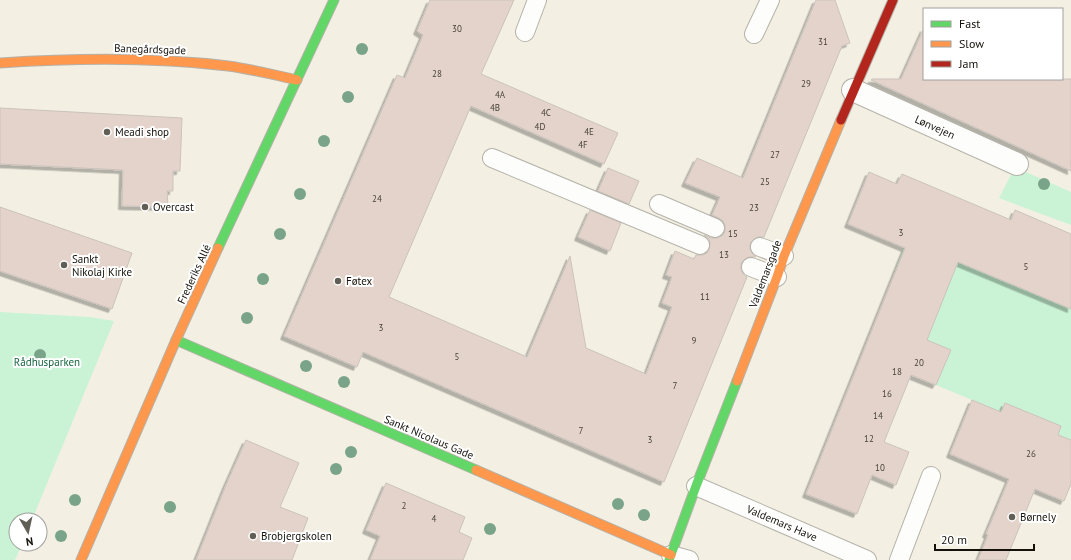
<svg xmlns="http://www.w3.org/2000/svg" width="1071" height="560" font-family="'PT Sans',sans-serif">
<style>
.green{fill:#c9f3d4}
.building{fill:#e4d3ca;stroke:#cac3bc;filter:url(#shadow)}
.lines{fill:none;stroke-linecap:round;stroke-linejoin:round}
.lane-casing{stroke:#b5b2a9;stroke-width:20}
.street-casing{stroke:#b5b2a9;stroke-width:24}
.fast-casing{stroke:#b5b2a9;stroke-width:11}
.slow-casing{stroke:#b5b2a9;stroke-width:11}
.jam-casing{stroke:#b5b2a9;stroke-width:11}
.lane{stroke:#fdfdfb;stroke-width:18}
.street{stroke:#fdfdfb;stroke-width:22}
.fast{stroke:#63d668;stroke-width:9}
.slow{stroke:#ff974d;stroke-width:9}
.jam{stroke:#b3261e;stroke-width:9}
.tree{fill:#7aa489}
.poi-dot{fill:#615f55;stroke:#fff;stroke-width:1.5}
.labels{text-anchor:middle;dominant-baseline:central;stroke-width:4;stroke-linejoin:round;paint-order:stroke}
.number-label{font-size:9px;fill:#474239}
.street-label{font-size:11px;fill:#131109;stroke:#fff}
.poi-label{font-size:11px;fill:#131109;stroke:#fff;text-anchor:start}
.park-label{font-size:11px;fill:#176540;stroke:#fff}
</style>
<defs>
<filter id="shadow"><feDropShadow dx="-3.5" dy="3.5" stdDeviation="0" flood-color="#0004"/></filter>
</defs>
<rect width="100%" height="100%" fill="#f3f0e3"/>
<!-- green -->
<path class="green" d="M1015,167L1071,192V225L999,198Z
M904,247L955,268L958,262L1071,309V440L1058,435L1061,426L1005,403L1001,412L936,385L951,350L927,340L892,280Z
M0,312L90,317L114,321L32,520H16V544H22L15,560H0Z"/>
<!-- building -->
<path class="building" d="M430,0H514L481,74L618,133L604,164L471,106L389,297L527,357L570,256L586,348L646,374L672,307L662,303L672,277L666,275L675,251L694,259L696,255H702L707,253L709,249L710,243L709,239L704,235L711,238H717L722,236L725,232V226L723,221L719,218L712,215L720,197L685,183L697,158L743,178L816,0H835L850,43L842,46L764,237H758L754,239L750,243V249L752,253L756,256L755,257H749L745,259L741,263V269L743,274L747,277L664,482L363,352L357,367L284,336L397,75L405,78L423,35L417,31Z
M924,28V79H1071V171L871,80L872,79H901Z
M0,108L182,118L180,171H173V191H167L168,207L122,206L123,170L0,164Z
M608,168L639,181L629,204L598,191Z
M869,172L897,184L902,174L1011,220L1015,210L1071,234V309L958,262L927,340L951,350L936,385L911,375L884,442L909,452L896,485L872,475L857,514L806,494L905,248L848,224Z
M0,207L132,253L112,309L0,271Z
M590,210L621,223L610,251L578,237Z
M972,400L1001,412L1005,403L1061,426L1058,435L1071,440V484L1064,501L1035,489L1006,560H978L988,535L986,534L1009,479L950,454Z
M246,440L299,463L280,507L308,518L292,560H196L226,485Z
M386,483L465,517L459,532L472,538L463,560H370L380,536L366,530Z"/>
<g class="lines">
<defs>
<path id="lane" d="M525,32L537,0
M754,34L770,0
M492,158L700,245
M659,204L715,228
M760,247L784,256
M751,267L777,277
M696,486L867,560
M671,555L689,560
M899,560L931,476"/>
<path id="street" d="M853,90L1017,164"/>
<path id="fast" d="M218,248L334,0
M176,340L476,470
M669,560L696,486L737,381"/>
<path id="slow" d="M0,63C76,58 153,57 228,66C251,69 275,75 297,80
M737,381L777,277L784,256L841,120
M476,470L671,555
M81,560L176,340L218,248"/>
<path id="jam" d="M841,120L893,0"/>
</defs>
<!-- lane casing -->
<use href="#lane" class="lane-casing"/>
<!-- street casing -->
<use href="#street" class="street-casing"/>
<!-- fast casing -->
<use href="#fast" class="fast-casing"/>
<!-- slow casing -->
<use href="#slow" class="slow-casing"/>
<!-- jam casing -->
<use href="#jam" class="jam-casing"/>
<!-- lane -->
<use href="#lane" class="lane"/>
<!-- street -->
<use href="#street" class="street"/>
<!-- fast -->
<use href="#fast" class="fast"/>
<!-- slow -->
<use href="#slow" class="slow"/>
<!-- jam -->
<use href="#jam" class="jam"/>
</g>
<!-- trees -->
<g class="tree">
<circle cx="362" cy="49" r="6"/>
<circle cx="348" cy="97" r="6"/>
<circle cx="324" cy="141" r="6"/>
<circle cx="1044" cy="184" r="6"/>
<circle cx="300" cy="194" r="6"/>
<circle cx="280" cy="234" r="6"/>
<circle cx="263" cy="279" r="6"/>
<circle cx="247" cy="318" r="6"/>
<circle cx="40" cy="355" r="6"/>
<circle cx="306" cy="366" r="6"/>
<circle cx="344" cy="382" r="6"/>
<circle cx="351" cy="452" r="6"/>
<circle cx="336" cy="469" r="6"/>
<circle cx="75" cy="500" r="6"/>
<circle cx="618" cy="504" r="6"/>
<circle cx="170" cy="507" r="6"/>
<circle cx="644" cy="515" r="6"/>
<circle cx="490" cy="529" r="6"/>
<circle cx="61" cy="536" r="6"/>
</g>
<!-- markers -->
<g class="poi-dot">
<circle cx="107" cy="132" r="4"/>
<circle cx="145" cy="207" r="4"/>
<circle cx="64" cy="265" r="4"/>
<circle cx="338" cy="281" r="4"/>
<circle cx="1012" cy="517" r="4"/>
<circle cx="253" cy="536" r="4"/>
</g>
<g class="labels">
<!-- number labels -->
<g class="number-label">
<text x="457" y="28">30</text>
<text x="823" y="41">31</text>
<text x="437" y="73">28</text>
<text x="806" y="83">29</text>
<text x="500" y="94">4A</text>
<text x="495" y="107">4B</text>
<text x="546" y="112">4C</text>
<text x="540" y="126">4D</text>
<text x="589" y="131">4E</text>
<text x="583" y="144">4F</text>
<text x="775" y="154">27</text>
<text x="765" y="181">25</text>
<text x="377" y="198">24</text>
<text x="754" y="207">23</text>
<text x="901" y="232">3</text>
<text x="733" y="233">15</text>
<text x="724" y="254">13</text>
<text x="1026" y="266">5</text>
<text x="705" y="296">11</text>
<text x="381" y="327">3</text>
<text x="694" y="340">9</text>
<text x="457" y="356">5</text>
<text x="919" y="362">20</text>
<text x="897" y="371">18</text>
<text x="675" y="385">7</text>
<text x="887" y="393">16</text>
<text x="878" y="415">14</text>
<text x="581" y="430">7</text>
<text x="869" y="438">12</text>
<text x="650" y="439">3</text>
<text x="1031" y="453">26</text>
<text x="880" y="467">10</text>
<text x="404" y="505">2</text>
<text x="434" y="518">4</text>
</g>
<!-- street labels -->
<g class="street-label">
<text transform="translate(150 49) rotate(2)">Banegårdsgade</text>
<text transform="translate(935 127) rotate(24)">Lønvejen</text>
<text transform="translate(194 274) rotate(-65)">Frederiks Allé</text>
<text transform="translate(765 274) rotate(-69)">Valdemarsgade</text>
<text transform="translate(429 437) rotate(23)">Sankt Nicolaus Gade</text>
<text transform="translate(782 523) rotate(23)">Valdemars Have</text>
</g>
<!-- poi labels -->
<g class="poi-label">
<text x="115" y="132">Meadi shop</text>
<text x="153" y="207">Overcast</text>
<text x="72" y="259">Sankt<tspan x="72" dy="13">Nikolaj Kirke</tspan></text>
<text x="346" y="281">Føtex</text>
<text x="1020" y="517">Børnely</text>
<text x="261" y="536">Brobjergskolen</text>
</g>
<!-- park labels -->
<g class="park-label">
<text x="47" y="362">Rådhusparken</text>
</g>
</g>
<!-- legend -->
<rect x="923" y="8" width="140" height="72" fill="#ffffff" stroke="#a1a09d"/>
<rect x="931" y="21" width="20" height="6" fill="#63d668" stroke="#a1a09d"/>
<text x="959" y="28" font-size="12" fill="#131109">Fast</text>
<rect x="931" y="41" width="20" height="6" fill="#ff974d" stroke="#a1a09d"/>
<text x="959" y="48" font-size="12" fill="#131109">Slow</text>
<rect x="931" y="61" width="20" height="6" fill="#b3261e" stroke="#a1a09d"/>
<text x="959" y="68" font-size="12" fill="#131109">Jam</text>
<!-- north arrow -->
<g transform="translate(28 532) rotate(171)"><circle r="19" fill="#ffffff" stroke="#a1a09d"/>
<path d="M0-3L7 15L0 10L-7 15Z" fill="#615f55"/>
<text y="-6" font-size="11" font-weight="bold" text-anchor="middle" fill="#131109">N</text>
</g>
<!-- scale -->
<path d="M935 544v6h99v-6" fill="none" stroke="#131109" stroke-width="2"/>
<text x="941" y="544" font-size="12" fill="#131109" stroke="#ffffff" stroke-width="3" paint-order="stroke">20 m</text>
</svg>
